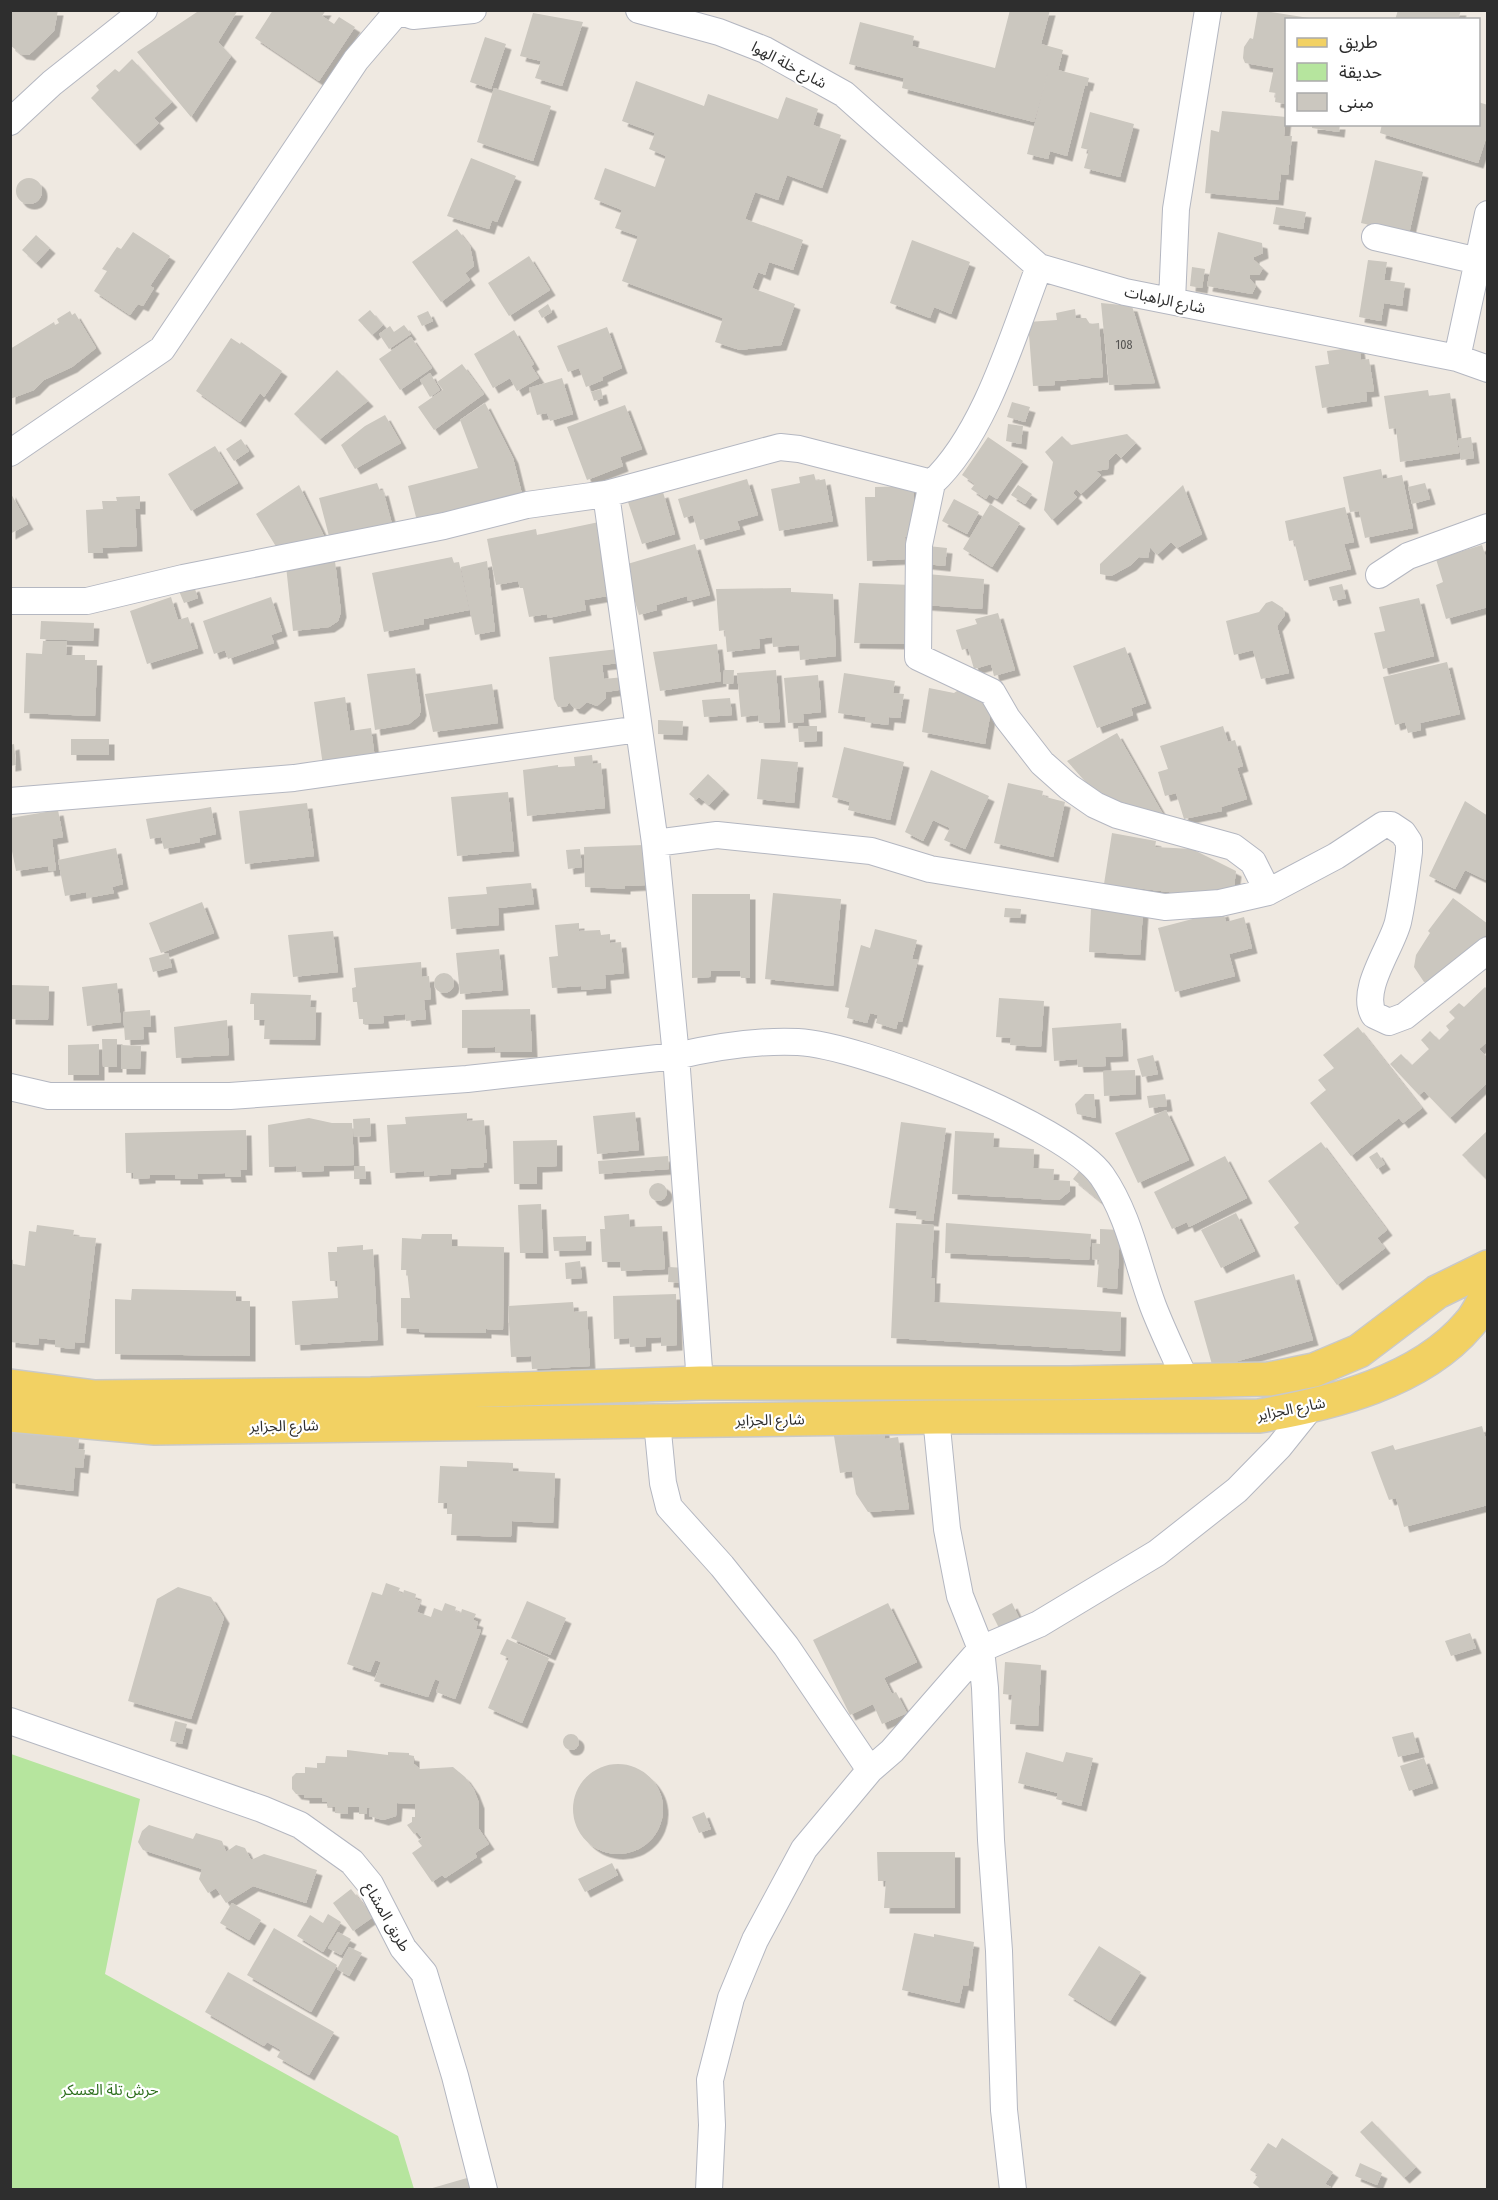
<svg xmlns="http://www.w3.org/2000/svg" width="1498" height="2200" font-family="'Fira Sans Condensed','Noto Sans Arabic',sans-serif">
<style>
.green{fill:#b6e59e}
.building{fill:#cbc7bf;filter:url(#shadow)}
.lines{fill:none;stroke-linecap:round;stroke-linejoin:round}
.street-casing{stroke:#b4b7c1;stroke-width:28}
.primary-casing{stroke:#c9c9c9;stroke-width:36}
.street{stroke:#fff;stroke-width:26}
.primary{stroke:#f2d163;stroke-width:33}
.labels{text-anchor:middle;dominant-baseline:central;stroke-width:4.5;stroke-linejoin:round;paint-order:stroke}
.number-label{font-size:12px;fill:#555452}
.street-label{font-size:15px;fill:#2e2e2e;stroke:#fff}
.park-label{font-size:15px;fill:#2c6e1b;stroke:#fff}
</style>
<defs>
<filter id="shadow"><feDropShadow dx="5.5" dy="5.5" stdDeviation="0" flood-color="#0004"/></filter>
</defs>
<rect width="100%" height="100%" fill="#efe9e1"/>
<!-- green -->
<path class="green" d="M11,1754L140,1799L105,1974L398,2136L414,2189H11Z"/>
<!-- building -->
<path class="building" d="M10,10H58L54,31L29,55L21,54L10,45Z
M200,10H238L218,42L231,56L191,117L137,52Z
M273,10H326L322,16L334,24L339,17L355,27L319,81L255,38Z
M1010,10H1050L1041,44L1063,50L1058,70L1089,78L1087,86L1085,85L1067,156L1050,151L1048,159L1027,154L1049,68L1034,122L902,88L904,78L849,64L860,22L914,36L912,46L995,68Z
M1258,10L1309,18L1286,20V104L1275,102L1276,93L1269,92L1274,68L1245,63L1243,58L1244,47L1250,38L1253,39Z
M1398,10H1461L1458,20H1395Z
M533,13L583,22L562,86L535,78L541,61L520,56Z
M485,37L506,44L491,89L470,82Z
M132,59L172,102L154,118L159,123L135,145L91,98L99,90L96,86L115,69L119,72Z
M636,81L704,106L708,94L778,119L786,97L818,109L813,125L841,135L822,188L787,175L778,200L755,192L745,219L803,240L793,270L769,262L765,275L758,272L752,288L795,304L781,345L740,350L715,342L723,318L622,281L638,236L615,228L622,210L594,199L605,168L655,187L666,156L649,149L655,133L622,121Z
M494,88L551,106L533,161L477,142Z
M1478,102L1488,105V132L1478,163L1380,133L1382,124H1478Z
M1222,111L1286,117L1284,136H1292L1288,175L1281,174L1278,200L1205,193L1211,130L1219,132Z
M1090,112L1134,124L1120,177L1084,168L1089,150L1081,148Z
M1312,124H1340L1339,132L1312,128Z
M471,158L516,176L497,222L492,220L489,229L447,216Z
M1375,160L1423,172L1409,234L1361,223Z
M16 191a13 13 0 1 1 26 0a13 13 0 1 1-26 0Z
M1276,207L1306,212L1303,229L1273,224Z
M457,229L470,246L474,266L465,273L470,280L441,302L412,262Z
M133,232L170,256L150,286L154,288L143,306L138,304L130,315L94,291L107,271L102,269L117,247L121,249Z
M1218,232L1262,243L1263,253L1254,257V260L1263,268L1259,275H1250V279L1256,286L1252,294L1207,286Z
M36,235L50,248L36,263L22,250Z
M912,240L970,262L951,314L934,307L930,318L890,303Z
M529,256L550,290L509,316L488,283Z
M1368,260L1387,262L1384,280L1405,283L1402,306L1384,303L1381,321L1359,317Z
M1192,267L1205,269L1202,288L1190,286Z
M1101,303L1132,306L1155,383L1109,385Z
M548,304L552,312L542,318L538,311Z
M1075,309L1076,318H1086L1090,324L1099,323L1103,377L1055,381V385L1033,386L1028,322L1057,320L1056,313Z
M370,310L383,325L372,335L358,320Z
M70,311L72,315L75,313L96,348L72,367L44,380L34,390L10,399V349L54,322L55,325L59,323L57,319Z
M428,311L433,321L422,326L417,316Z
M404,325L411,334L389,349L379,334L390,326L394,332Z
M607,327L622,368L602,377L603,380L586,387L579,368L568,372L557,346Z
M514,330L534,364L531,366L539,378L517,391L510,378L493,388L474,354Z
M411,337L432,368L400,390L379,359Z
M231,338L240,344L241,342L282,371L264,397L260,393L240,422L196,391Z
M1359,347L1361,360L1369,359L1374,391L1366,392L1367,401L1322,408L1315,366L1329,364L1327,351Z
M462,364L484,394L434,430L418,407L443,390L437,382Z
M337,370L368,401L320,439L294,414Z
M430,373L440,390L430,397L420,380Z
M562,378L573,414L550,421L547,413L537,415L529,388Z
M601,389L603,398L594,401L591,392Z
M1428,390L1429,396L1450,393L1459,453L1400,462L1396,428L1389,429L1384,396Z
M1012,402L1030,407L1025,422L1007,417Z
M485,403L513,458L522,494L417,521L408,486L478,468L460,420Z
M625,405L642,449L620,457L623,466L587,480L567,427Z
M385,415L401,443L355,469L341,445L365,426Z
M1008,424L1023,426L1021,444L1006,441Z
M1127,434L1136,443L1121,458L1116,453L1109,460L1108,469L1096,471L1101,475L1081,494L1076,489L1073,493L1077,497L1052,520L1044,510L1053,462L1045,452L1062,436L1071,445Z
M988,437L1023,461L997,499L989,494L986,499L971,489L975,484L962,475Z
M1471,437L1474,458L1461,460L1458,439Z
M241,439L249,451L234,461L226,449Z
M215,446L238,483L191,511L168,474Z
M1381,469L1383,479L1402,475L1413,528L1365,538L1359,511L1350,512L1343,477Z
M814,474L816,481L825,479L833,521L779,531L771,489L800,483L799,477Z
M747,479L758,515L737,521L740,529L700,540L693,515L684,518L678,499Z
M377,483L380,491L383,490L392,524L330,540L319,498Z
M1425,483L1430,499L1412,504L1408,487Z
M299,485L326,540L280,553L256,514Z
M1018,485L1032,494L1025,504L1011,495Z
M1183,485L1202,534L1177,548L1171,542L1157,555L1150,547L1148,558L1139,557L1131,565L1111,576L1100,574V564Z
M913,486L915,537H905L906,559L867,561L865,497H875V487Z
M10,492L28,524L10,534Z
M663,492L675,534L642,544L628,502Z
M140,496V509H135L137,546L102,548L103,553H88L86,510L103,509L102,501H117L116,497Z
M954,499L979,512L967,534L942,521Z
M990,504L1020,523L992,567L963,549Z
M1345,507L1354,542L1344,544L1351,569L1304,581L1294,540L1289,541L1285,521Z
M599,522L613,595L584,600L586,610L548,618L547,614L529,617L523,588H520L518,581L496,585L487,539L536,529L537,535Z
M695,544L710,595L688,601L687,596L656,605L657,610L639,615L624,565Z
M1482,545L1488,564V607L1446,619L1436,585L1443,582L1436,559Z
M928,546L947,548L945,566L926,564Z
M452,557L454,563L459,562L469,610L424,619V624L384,632L372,573Z
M335,561L341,612L338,621L329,627L293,631L286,566Z
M487,561L495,631L475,635L461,567Z
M927,574L984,579L982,609L925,605Z
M859,583L912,585L909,644L854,643Z
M1342,584L1346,598L1333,601L1329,587Z
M194,586L198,598L184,603L179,591Z
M791,588V592L833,594L836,656L800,660L799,645L773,647L772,637L759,639L760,648L727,652L725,630L719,631L716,589Z
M171,597L178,620L188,617L198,648L147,664L130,611Z
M271,597L282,631L271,635L274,643L228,659L225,650L214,654L203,621Z
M1419,598L1434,656L1383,669L1374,633L1385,631L1379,607Z
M1272,601L1283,608L1285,615L1277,626L1289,673L1261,679L1253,650L1234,655L1226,621L1259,612L1266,603Z
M998,613L1015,670L994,676L991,664L974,669L968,648L962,650L956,630L977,624L975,619Z
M41,621L94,623L93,641L40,639Z
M43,641H67L66,655H85V660H97L95,716L24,713L26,653L42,654Z
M717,644L721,681L660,691L653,652Z
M1125,647L1146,703L1131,708L1133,715L1097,728L1073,666Z
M618,649L619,663L602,665L604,679L624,677L625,689L606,692V698L597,706L587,702L579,709L574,708L569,702L567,706L558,707L554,699L549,657Z
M1447,662L1460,714L1420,723L1421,730L1408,733L1405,722L1395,725L1383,677Z
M415,668L421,710L419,716L409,724L375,730L367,674Z
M724,670H734L733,684H723Z
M776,670L780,722L759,723L758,715L741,717L737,673Z
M844,673L895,681L893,693L904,694L900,718L889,717L888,725L865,722L866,717L838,713Z
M818,675L821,712L803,714L804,722L788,723L784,678Z
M492,684L498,723L433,732L425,694Z
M929,688L954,693L960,689L968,695L993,700L985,744L922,732Z
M345,697L350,731L371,728L375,759L323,766L314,702Z
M730,698L732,715L704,717L702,700Z
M658,720L683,721L682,735L658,734Z
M798,726H817V741L799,742Z
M1223,726L1228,742L1235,740L1243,766L1237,768L1247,799L1221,807L1222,811L1184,819L1176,793L1165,796L1158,772L1168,769L1160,746Z
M1117,733L1164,816L1110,800L1091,788L1067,761Z
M71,739H109V755H71Z
M14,744L16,765L10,766V745Z
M844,747L904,762L890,820L848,810L850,802L832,797Z
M592,755L593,764L601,763L605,808L527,816L523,770L558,765V767L575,766L574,757Z
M761,759L798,762L794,803L757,799Z
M931,770L989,796L965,849L944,840L950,828L933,820L923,841L905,832Z
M708,774L724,789L709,805L699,797L696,800L689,794Z
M1008,783L1043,791L1042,796L1065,802L1053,857L994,843Z
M508,792L514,851L457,856L451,797Z
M1465,801L1488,816V881L1465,870L1455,889L1429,876Z
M307,803L314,856L245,864L239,811Z
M211,807L216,834L199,838L200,842L164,849L161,837L150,839L146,819Z
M58,810L63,837L52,839L56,870L49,871L48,866L16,871L10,841V818Z
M1112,833L1156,841L1155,847L1192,849L1236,871L1234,887L1185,894L1104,884Z
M644,845L646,885L625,886V889L585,887L584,847Z
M116,848L123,884L112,887L114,893L87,898L86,892L65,896L58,860Z
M580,849L582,867L568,869L566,850Z
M531,883L534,904L498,908L499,925L451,929L448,897L487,894L486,887Z
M773,893L841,899L833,986L765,979Z
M692,894H750V978H741L740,971H711L710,977L692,978Z
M1453,898L1488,924V937L1485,935L1469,957L1437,981L1424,982L1414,967L1416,955L1430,933L1428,931Z
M202,902L214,933L161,953L149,923Z
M1005,908L1021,909L1020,918L1004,917Z
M1091,908L1143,911L1140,955L1089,952Z
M1223,911L1226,922L1244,917L1252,948L1229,954L1235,976L1175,992L1158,928Z
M579,923V931L600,930L601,935L610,934V943L621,942L624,973L605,975L606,988L581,990V986L552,988L549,957L558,956L555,925Z
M875,929L917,940L912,959L918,960L902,1022L898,1021L896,1029L876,1023L878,1015L870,1013L867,1023L847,1018L849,1008L845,1007L861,945L870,948Z
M333,931L338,972L293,977L288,935Z
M499,949L503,990L460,994L456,953Z
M168,953L172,967L153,972L149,958Z
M421,962L422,977L429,976L431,999L424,1000L426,1019L406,1021L405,1014L383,1016L384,1023L363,1024V1019H359L357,1002H353L352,988L356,987L354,968Z
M434 983a10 10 0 1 1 20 0a10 10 0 1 1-20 0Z
M117,983L121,1022L87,1026L82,987Z
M10,985L49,986L48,1020L10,1019Z
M1485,987L1488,990V1041L1479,1049L1488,1058V1082L1450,1118L1424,1091L1419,1095L1390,1064L1401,1054L1412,1065L1429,1049L1421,1040L1430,1031L1439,1040L1449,1030L1446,1026L1455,1018L1449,1012L1459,1003L1464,1007Z
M251,993L311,995L310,1007H316L315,1040L264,1039L265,1020H254V1004H250Z
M999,998L1044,1001L1041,1047L1010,1045L1011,1038L996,1037Z
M530,1009L532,1052H495V1047L462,1048V1010Z
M150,1010L151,1027H143L144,1039L125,1040L123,1012Z
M227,1020L229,1055L176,1058L174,1027Z
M1121,1023L1123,1056L1105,1057L1106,1066L1078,1067L1077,1059L1054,1061L1052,1028Z
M1358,1027L1422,1108L1403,1123L1399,1118L1351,1156L1310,1103L1326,1090L1318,1080L1334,1068L1323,1055Z
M102,1039H117V1067H103Z
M99,1044V1075H68V1045Z
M121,1045L141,1046L140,1069H121Z
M1153,1055L1158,1074L1142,1077L1137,1059Z
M1135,1070L1136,1094L1104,1096L1103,1071Z
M1085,1094H1094L1096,1118L1077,1114L1075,1104Z
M1165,1094L1167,1106L1149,1108L1147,1096Z
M1166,1110L1189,1160L1138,1183L1115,1133Z
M635,1112L639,1150L597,1154L593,1116Z
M467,1113V1121L484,1120L487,1163H483L484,1167L451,1169V1174L424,1176V1171L390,1173L387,1125L406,1124L405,1117Z
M309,1118L332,1123H352L354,1165L324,1166V1171L297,1172L296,1166L269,1167L268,1125Z
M370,1118L371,1136L354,1137L353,1119Z
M901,1122L946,1128L933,1221L916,1219L917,1211L889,1208Z
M246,1130L247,1170H240L241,1177H226L225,1173L197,1174L198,1179H175V1175H150V1178L134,1179L133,1173H126L125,1133Z
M1488,1130V1181L1462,1155Z
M955,1131L994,1133L993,1147L1034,1149L1033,1168L1054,1169L1053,1180L1070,1181V1191L1059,1200L952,1194Z
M557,1140V1166L537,1167V1184H514L513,1141Z
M1321,1142L1387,1230L1377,1238L1385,1248L1337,1285L1294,1227L1299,1223L1268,1181Z
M1377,1152L1385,1164L1377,1169L1369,1157Z
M668,1156L669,1169L599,1174L598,1161Z
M1225,1156L1247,1198L1189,1227L1187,1222L1172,1229L1154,1192Z
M354,1166H365L366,1179H354Z
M1080,1170L1108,1193L1101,1202L1073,1179Z
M649 1192a9 9 0 1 1 18 0a9 9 0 1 1-18 0Z
M541,1204L543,1253H520L518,1205Z
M1236,1213L1255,1251L1221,1268L1201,1230Z
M629,1214L630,1227L662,1226L665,1269L621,1271L620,1262H602L600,1229H605L604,1216Z
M896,1223L934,1225L931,1278H935L934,1302L1121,1312L1120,1351L891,1338Z
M946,1223L1091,1234L1089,1260L945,1253Z
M37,1225L74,1230L73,1236L96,1238L84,1343L75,1342L74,1349L55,1347V1340L39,1338L38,1345L10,1342V1259L13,1260V1264L25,1266L29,1231L36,1232Z
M1100,1229L1120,1230L1117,1289L1097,1287L1099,1260L1092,1259V1243L1100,1244Z
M422,1234H452V1246L504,1247L503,1330L486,1329V1333L419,1332V1329L401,1328V1298H410L407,1270H401L402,1238L421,1239Z
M586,1236V1250L554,1251L553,1237Z
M363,1245V1250L373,1249L378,1340L295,1345L292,1301L338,1298L337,1281H330L328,1252H337V1247Z
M580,1261L582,1278L566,1279L565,1263Z
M669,1267L685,1268V1283L668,1282Z
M1294,1274L1313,1340L1213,1368L1194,1301Z
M132,1289L236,1291V1301H250V1356L115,1354V1299L131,1300Z
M676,1294L677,1345L661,1346V1337L646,1338V1346L630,1347L629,1338L614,1339L613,1296Z
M573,1302L574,1312L587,1311L590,1366L532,1369L531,1356L511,1357L508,1306Z
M883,1423L885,1439L898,1437L909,1509L868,1512L856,1494L852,1471L840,1473L833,1430Z
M1482,1426L1485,1437L1488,1436V1505L1404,1527L1396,1498L1389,1500L1371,1452L1393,1445L1395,1450Z
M10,1429L79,1438L78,1449L85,1450L83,1468L75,1467L73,1491L10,1483Z
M467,1461L513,1463V1471L555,1473L553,1523L512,1521L511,1537L451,1535L452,1514H447V1503H438L440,1466L467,1467Z
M386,1583L400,1588L398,1592L403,1594L404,1590L416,1594L415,1599L421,1601L417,1612L431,1617L434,1608L442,1611L445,1603L456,1607L455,1611L461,1613L462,1609L476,1614L473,1620L478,1622L476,1629L481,1630L455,1699L436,1692L440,1681L435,1679L428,1697L374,1681L381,1662L375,1660L370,1672L347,1664L372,1592L382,1595Z
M178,1587L211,1597L224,1618L191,1719L128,1701L157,1599Z
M527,1601L566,1618L550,1655L511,1638Z
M888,1603L917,1662L884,1678L892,1694L896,1692L907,1713L882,1724L873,1704L850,1715L813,1640Z
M1012,1603L1021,1622L1001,1632L992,1614Z
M1470,1633L1476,1648L1451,1656L1445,1641Z
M507,1639L549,1658L522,1723L488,1708L509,1658L500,1654Z
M1005,1662L1041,1665L1038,1726L1010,1724L1012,1695L1003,1694Z
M175,1721L187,1724L182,1744L170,1741Z
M1413,1732L1419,1752L1398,1757L1392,1737Z
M563 1742a8 8 0 1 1 16 0a8 8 0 1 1-16 0Z
M347,1750L388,1755V1752L409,1753V1755L414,1756V1764L420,1769L453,1767L465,1777L474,1790L479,1803V1829L489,1844L475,1853L477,1857L445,1878L442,1875L432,1882L412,1853L422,1846L418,1841L422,1838L417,1832L414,1834L407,1825L412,1822V1817H415V1804L397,1803L396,1816L383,1820L369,1816L370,1808H367V1814H359V1807H348V1814L335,1813V1807L327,1806V1802H322V1798H304V1795L296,1794L292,1789V1777L296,1773H305V1767L317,1768V1763H325L326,1756L347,1757Z
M1026,1752L1063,1762L1066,1752L1093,1758L1081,1806L1056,1799L1058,1793L1018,1783Z
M1424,1758L1433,1783L1409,1791L1400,1766Z
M573 1809a45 45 0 1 1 90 0a45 45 0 1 1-90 0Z
M704,1812L711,1829L699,1833L692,1817Z
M149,1825L193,1839L196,1833L222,1841L226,1852L236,1845L245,1848L251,1860L264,1854L317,1870L306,1903L253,1886L226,1903L216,1888L208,1893L199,1879L202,1869L143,1850L138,1842L142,1831Z
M877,1852H955V1908H884L886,1881H878Z
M612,1863L618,1875L585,1892L578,1879Z
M351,1889L373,1917L353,1931L333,1903Z
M232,1903L261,1920L249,1940L220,1923Z
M328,1914L341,1922L323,1952L297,1936L310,1915L323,1923Z
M274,1928L337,1965L311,2012L247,1975Z
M338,1932L351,1939L341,1955L328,1948Z
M914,1933L934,1937V1934L974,1942L968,1986L963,1985L959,2003L902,1990Z
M1099,1946L1141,1972L1110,2021L1068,1995Z
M349,1947L362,1953L349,1976L337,1969Z
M228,1972L334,2032L309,2075L277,2057L281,2050L267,2042L264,2046L205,2012Z
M1372,2121L1416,2167L1404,2178L1360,2132Z
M1282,2138L1333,2172L1325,2184L1331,2187L1330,2190H1263L1253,2183L1258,2175L1250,2170L1268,2143L1276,2148Z
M1360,2163L1382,2173L1377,2185L1355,2176Z
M467,2178L470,2190H429V2189Z"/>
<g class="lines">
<defs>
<path id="street" d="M395,10L413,16L473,10
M639,10L719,32L765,50L844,94L1039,267L1125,292L1457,358L1488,369
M10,122L52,83L144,10
M1375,237L1478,261
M1172,301L1176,209L1208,10
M1457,358L1488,214
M10,453L162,349L356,60L397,12
M932,483L919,545L918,657L992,692L1007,718L1042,763L1069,787L1095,805L1117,815L1233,847L1253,862L1268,892
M606,494L655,843L676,1056L700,1383
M1379,575L1408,556L1488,527
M10,601H87L183,578L444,526L527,505L606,494L780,447L799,449L932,483C985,434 1013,335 1039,267
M10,801L294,778L639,729
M655,843L717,835L871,851L930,869L1165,907L1220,903L1268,892L1336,856L1383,825H1391L1403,833L1409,842V852C1406,875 1403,899 1398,922C1392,947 1359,990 1374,1015L1389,1022L1405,1016L1488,950
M10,1087L49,1096H230L467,1079L676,1056C715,1047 758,1040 798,1042C860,1045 1066,1125 1102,1176C1129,1215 1137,1263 1153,1306C1163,1332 1175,1356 1186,1381
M936,1417L947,1529L960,1596L981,1649L985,1688L991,1840L999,1951L1004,2110L1013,2190
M657,1422L663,1483L669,1507L722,1566L786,1646L870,1770
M10,1721L262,1809L300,1825L352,1862L370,1884L403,1948L424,1973L455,2076L484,2190
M709,2190L712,2125L710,2080L731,1998L755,1940L804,1849L870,1770L892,1751L981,1649L1039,1624L1157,1553L1237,1490L1279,1447L1311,1407"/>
<path id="primary" d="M10,1386L95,1397L371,1394L700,1383H1070L1269,1379L1314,1370L1359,1351L1437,1292L1488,1267
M10,1415L155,1428L936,1417L1259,1416C1330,1404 1420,1382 1469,1324C1477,1316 1482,1303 1488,1293"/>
</defs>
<!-- street casing -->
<use href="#street" class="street-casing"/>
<!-- primary casing -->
<use href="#primary" class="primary-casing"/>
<!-- street -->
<use href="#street" class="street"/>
<!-- primary -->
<use href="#primary" class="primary"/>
</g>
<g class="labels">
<!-- number labels -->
<g class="number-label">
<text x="1124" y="345">108</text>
</g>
<!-- street labels -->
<g class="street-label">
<text transform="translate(789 65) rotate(28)">شارع خلة الهوا</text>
<text transform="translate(1165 300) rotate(12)">شارع الراهبات</text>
<text transform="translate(1291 1409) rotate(-11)">شارع الجزاير</text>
<text transform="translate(770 1420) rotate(-1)">شارع الجزاير</text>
<text transform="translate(284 1426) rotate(-1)">شارع الجزاير</text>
<text transform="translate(387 1917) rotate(60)">طريق المشاع</text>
</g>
<!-- park labels -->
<g class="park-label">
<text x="110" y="2090">حرش تلة العسكر</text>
</g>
</g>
<!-- border -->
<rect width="1498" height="2200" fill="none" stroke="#2e2e2e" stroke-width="24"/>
<!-- legend -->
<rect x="1285" y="18" width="195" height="108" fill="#ffffff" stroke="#ababab" stroke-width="1.5"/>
<rect x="1297" y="38" width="30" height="9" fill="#f2d163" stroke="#ababab" stroke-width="1.5"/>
<text x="1339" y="48" font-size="18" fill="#2e2e2e">طريق</text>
<rect x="1297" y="63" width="30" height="18" fill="#b6e59e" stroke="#ababab" stroke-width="1.5"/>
<text x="1339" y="78" font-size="18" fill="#2e2e2e">حديقة</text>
<rect x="1297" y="93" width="30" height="18" fill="#cbc7bf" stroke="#ababab" stroke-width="1.5"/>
<text x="1339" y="108" font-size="18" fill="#2e2e2e">مبنى</text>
</svg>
